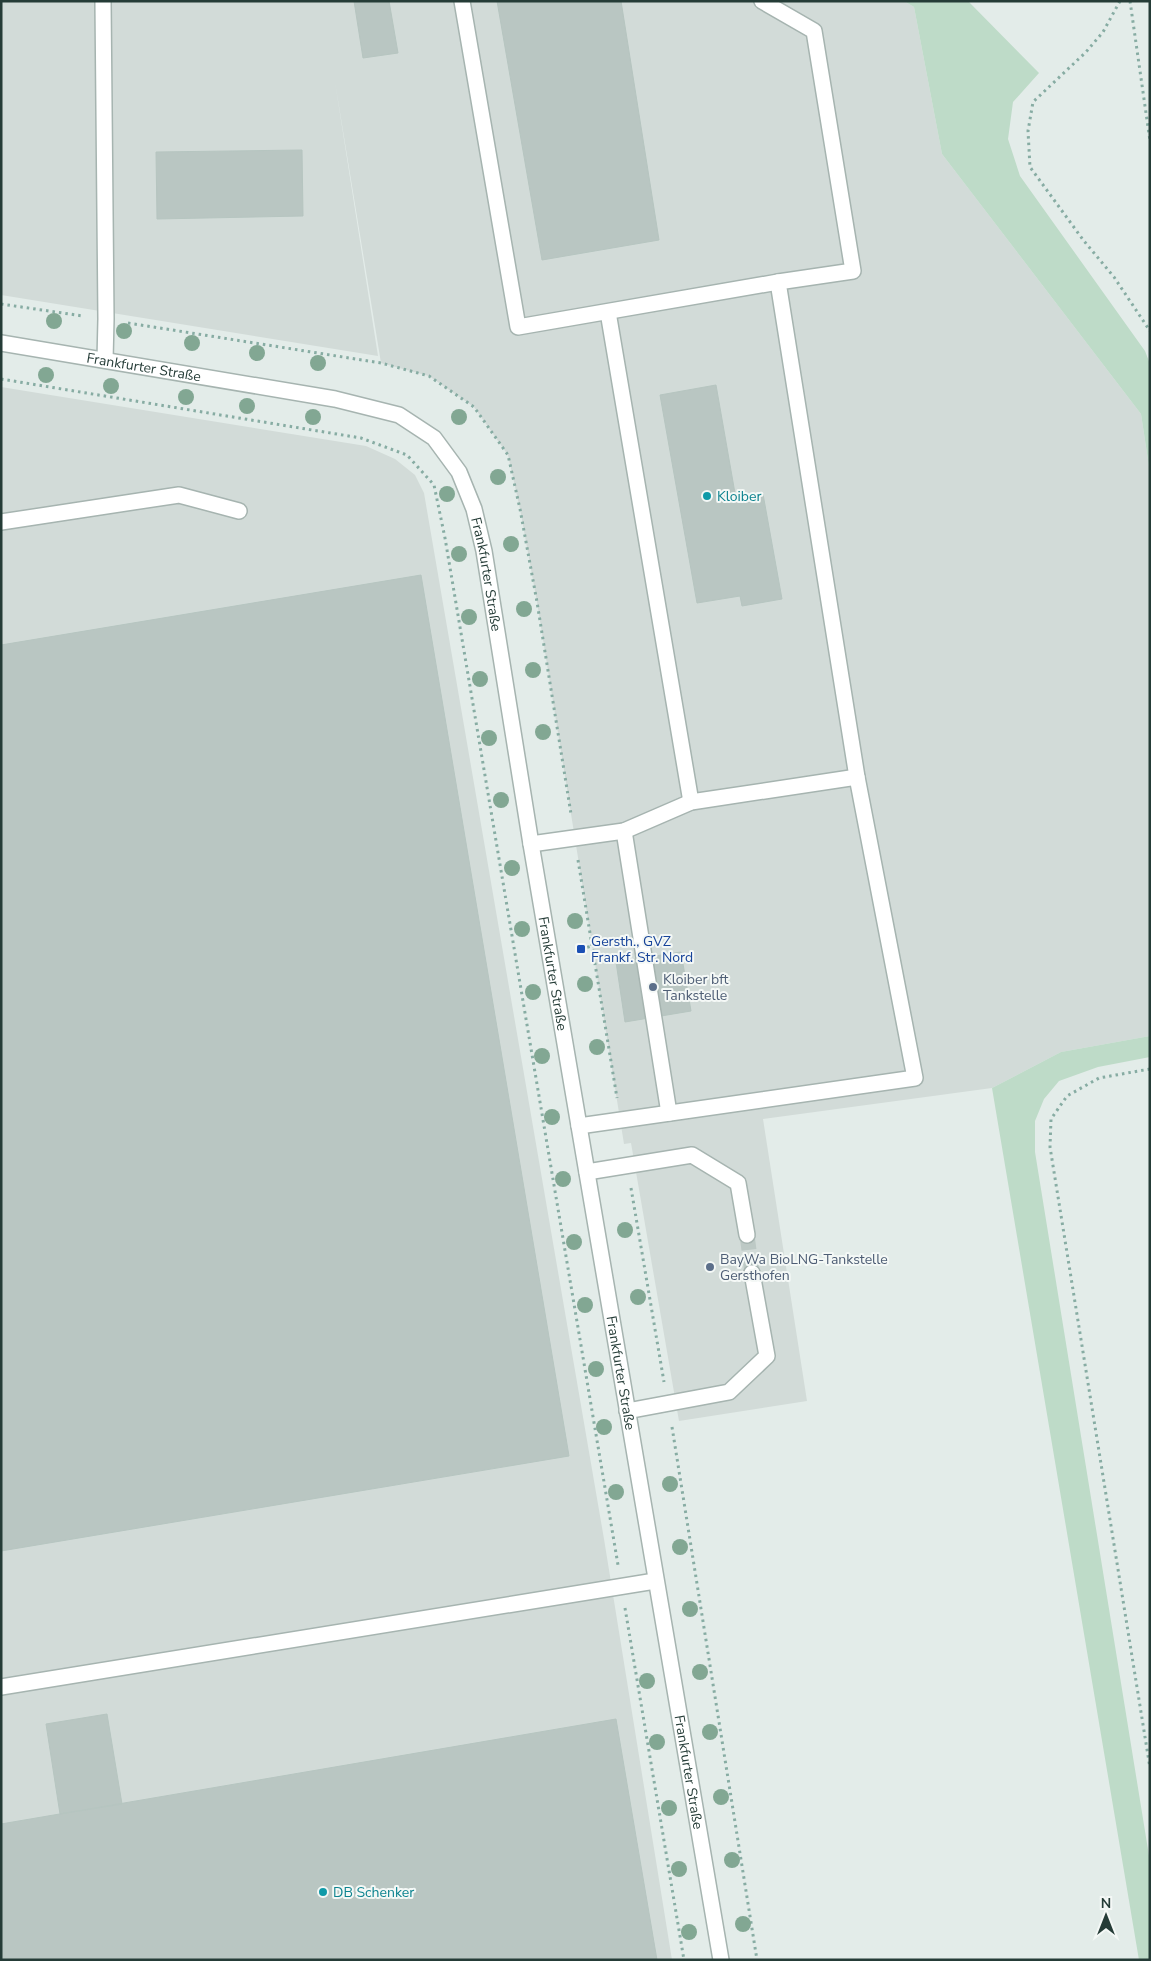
<svg xmlns="http://www.w3.org/2000/svg" width="1151" height="1961" font-family="'Nunito Sans',sans-serif">
<style>
.built{fill:#d2dbd8}
.green{fill:#bedbc8}
.building{fill:#b9c6c2;stroke:#b6c5c0}
.lines{fill:none;stroke-linecap:round;stroke-linejoin:round}
.minor-tunnel{stroke:#bdc9c5;stroke-width:15;stroke-dasharray:15 8;stroke-linecap:butt}
.minor-casing{stroke:#a6b4b0;stroke-width:18}
.path{stroke:#87aca3;stroke-width:3;stroke-dasharray:2.5 4;stroke-linecap:butt}
.minor{stroke:#fff;stroke-width:15}
.tree{fill:#82a793}
.culture-dot{fill:#0f9aa8;stroke:#f4f8f6;stroke-width:2}
.transit-dot{fill:#1a4fb4;stroke:#f4f8f6;stroke-width:2}
.service-dot{fill:#5c6f8a;stroke:#f4f8f6;stroke-width:2}
.labels{text-anchor:middle;dominant-baseline:central;stroke-width:4;stroke-linejoin:round;paint-order:stroke}
.street-label{font-size:14px;fill:#253c37;stroke:#f4f8f6}
.culture-label{font-size:14px;fill:#0d838f;stroke:#f4f8f6;text-anchor:start}
.transit-label{font-size:14px;fill:#164399;stroke:#f4f8f6;text-anchor:start}
.service-label{font-size:14px;fill:#4e5e75;stroke:#f4f8f6;text-anchor:start}
</style>
<rect width="100%" height="100%" fill="#e3ece9"/>
<!-- built -->
<path class="built" d="M1,1H904L914,7L942,154L1141,414L1150,473V1036L1061,1052L992,1088L763,1119L807,1401L679,1421L631,1143L624,1144L537,602L520,509L508,455L474,407L429,376L381,363L335,82L378,356L1,295Z
M1,387L366,446L395,459L415,475L424,493L604,1539L672,1960H1Z"/>
<!-- green -->
<path class="green" d="M904,1H968L1039,73L1013,102L1008,139L1020,176L1145,351L1150,364V473L1141,414L942,154L914,7Z
M1150,1036V1057L1098,1067L1059,1081L1044,1099L1035,1121V1152L1150,1862V1960H1139L992,1088L1061,1052Z"/>
<!-- building -->
<path class="building" d="M354,1H389L398,53L363,58Z
M497,1H621L659,240L542,260Z
M302,150L303,216L157,219L156,152Z
M716,385L736,499L763,494L782,599L742,606L740,596L697,603L660,395Z
M421,575L569,1456L1,1551V645Z
M681,952L691,1011L625,1022L616,962Z
M107,1714L122,1804L60,1814L46,1724Z
M616,1719L657,1960H1V1824Z"/>
<g class="lines">
<!-- minor-tunnel -->
<path class="minor-tunnel" d="M747,1235L752,1273"/>
<defs>
<g id="minor">
<path d="M103,1L106,319L105,360"/>
<path d="M462,1L518,327L778,282"/>
<path d="M608,312L691,802"/>
<path id="s1" d="M1,343L335,399L399,415L434,438L459,472L474,509L484,551L531,844L721,1960"/>
<path d="M1,522L179,495L239,511"/>
<path d="M624,831L669,1113"/>
<path d="M531,844L624,831L691,802L857,777"/>
<path d="M579,1126L915,1078L857,777L778,282L853,271L814,31L762,1"/>
<path d="M587,1172L692,1155L738,1183L747,1235"/>
<path d="M627,1411L729,1392L767,1356L752,1273"/>
<path d="M1,1687L655,1581"/>
</g>
</defs>
<!-- minor casing -->
<use href="#minor" class="minor-casing"/>
<!-- path -->
<path class="path" d="M1120,1L1103,32L1086,52L1033,102L1028,131L1030,167L1084,241L1114,277L1150,331
M1130,1L1150,141
M1,304L83,316
M128,323L381,363L429,376L474,407L508,455L520,509L537,602L571,814
M1,379L361,438L407,455L434,485L445,538L618,1565
M578,860L617,1098
M581,949L592,946
M1150,1069L1099,1078L1067,1096L1051,1119L1050,1147L1150,1768
M631,1188L664,1382
M672,1427L757,1960
M625,1608L684,1960"/>
<!-- minor -->
<use href="#minor" class="minor"/>
</g>
<!-- trees -->
<g class="tree">
<circle cx="54" cy="321" r="8"/>
<circle cx="124" cy="331" r="8"/>
<circle cx="192" cy="343" r="8"/>
<circle cx="257" cy="353" r="8"/>
<circle cx="318" cy="363" r="8"/>
<circle cx="46" cy="375" r="8"/>
<circle cx="111" cy="386" r="8"/>
<circle cx="186" cy="397" r="8"/>
<circle cx="247" cy="406" r="8"/>
<circle cx="313" cy="417" r="8"/>
<circle cx="459" cy="417" r="8"/>
<circle cx="498" cy="477" r="8"/>
<circle cx="447" cy="494" r="8"/>
<circle cx="511" cy="544" r="8"/>
<circle cx="459" cy="554" r="8"/>
<circle cx="524" cy="609" r="8"/>
<circle cx="469" cy="617" r="8"/>
<circle cx="533" cy="670" r="8"/>
<circle cx="480" cy="679" r="8"/>
<circle cx="543" cy="732" r="8"/>
<circle cx="489" cy="738" r="8"/>
<circle cx="501" cy="800" r="8"/>
<circle cx="512" cy="868" r="8"/>
<circle cx="575" cy="921" r="8"/>
<circle cx="522" cy="929" r="8"/>
<circle cx="585" cy="984" r="8"/>
<circle cx="533" cy="992" r="8"/>
<circle cx="597" cy="1047" r="8"/>
<circle cx="542" cy="1056" r="8"/>
<circle cx="552" cy="1117" r="8"/>
<circle cx="563" cy="1179" r="8"/>
<circle cx="625" cy="1230" r="8"/>
<circle cx="574" cy="1242" r="8"/>
<circle cx="638" cy="1297" r="8"/>
<circle cx="585" cy="1305" r="8"/>
<circle cx="596" cy="1369" r="8"/>
<circle cx="604" cy="1427" r="8"/>
<circle cx="670" cy="1484" r="8"/>
<circle cx="616" cy="1492" r="8"/>
<circle cx="680" cy="1547" r="8"/>
<circle cx="690" cy="1609" r="8"/>
<circle cx="700" cy="1672" r="8"/>
<circle cx="647" cy="1681" r="8"/>
<circle cx="710" cy="1732" r="8"/>
<circle cx="657" cy="1742" r="8"/>
<circle cx="721" cy="1797" r="8"/>
<circle cx="669" cy="1808" r="8"/>
<circle cx="732" cy="1860" r="8"/>
<circle cx="679" cy="1869" r="8"/>
<circle cx="743" cy="1924" r="8"/>
<circle cx="689" cy="1932" r="8"/>
</g>
<!-- markers -->
<g class="culture-dot">
<circle cx="707" cy="496" r="5"/>
<circle cx="323" cy="1892" r="5"/>
</g>
<rect class="transit-dot" x="576" y="944" width="10" height="10" rx="2.5"/>
<g class="service-dot">
<circle cx="653" cy="987" r="5"/>
<circle cx="710" cy="1267" r="5"/>
</g>
<g class="labels">
<!-- street labels -->
<g class="street-label">
<text stroke="none"><textPath href="#s1" startOffset="145">Frankfurter Straße</textPath></text>
<text stroke="none"><textPath href="#s1" startOffset="595">Frankfurter Straße</textPath></text>
<text stroke="none"><textPath href="#s1" startOffset="1000">Frankfurter Straße</textPath></text>
<text stroke="none"><textPath href="#s1" startOffset="1405">Frankfurter Straße</textPath></text>
<text stroke="none"><textPath href="#s1" startOffset="1810">Frankfurter Straße</textPath></text>
</g>
<!-- culture labels -->
<g class="culture-label">
<text x="717" y="496">Kloiber</text>
<text x="333" y="1892">DB Schenker</text>
</g>
<!-- transit labels -->
<g class="transit-label">
<text x="591" y="941">Gersth., GVZ<tspan x="591" dy="16">Frankf. Str. Nord</tspan></text>
</g>
<!-- service labels -->
<g class="service-label">
<text x="663" y="979">Kloiber bft<tspan x="663" dy="16">Tankstelle</tspan></text>
<text x="720" y="1259">BayWa BioLNG-Tankstelle<tspan x="720" dy="16">Gersthofen</tspan></text>
</g>
</g>
<!-- border -->
<rect width="1151" height="1961" fill="none" stroke="#253c37" stroke-width="5"/>
<!-- north arrow -->
<g transform="translate(1106 1916)" stroke="#f4f8f6" stroke-width="4" paint-order="stroke">
<path d="M0-4L9 19L0 12L-9 19Z" fill="#253c37"/>
<text y="-8" font-size="14" font-weight="bold" text-anchor="middle" fill="#253c37">N</text>
</g>
</svg>
